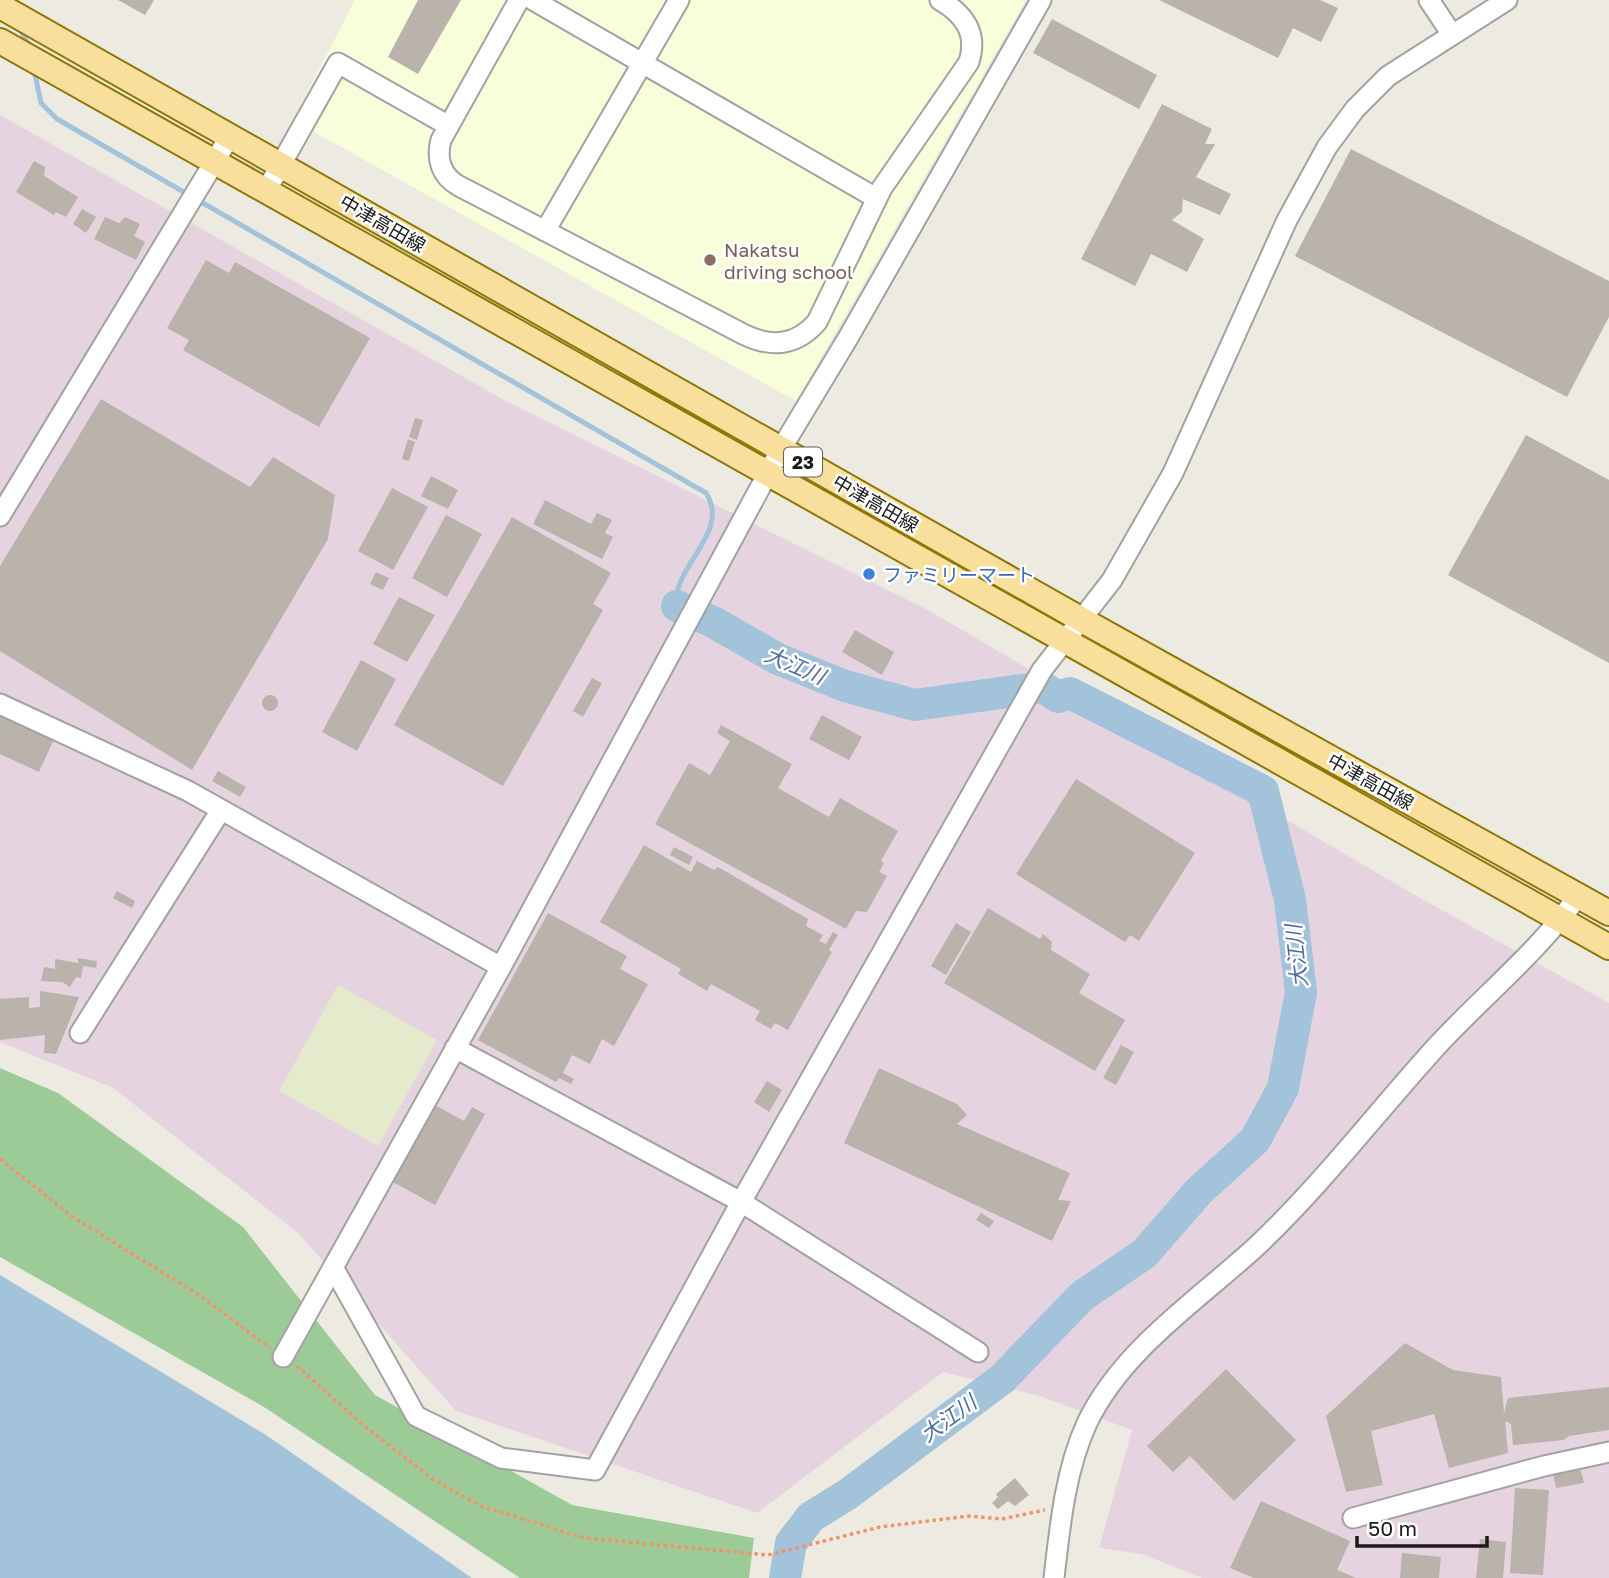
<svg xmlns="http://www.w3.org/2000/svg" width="1609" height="1578" font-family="'Golos Text','Noto Sans JP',sans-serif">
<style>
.industrial{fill:#e5d3df}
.education{fill:#f7fed9}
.farmland{fill:#e4ebcc}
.forest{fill:#9dcb97}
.water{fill:#a2c3d9}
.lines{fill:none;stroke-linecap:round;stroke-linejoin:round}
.stream{stroke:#a2c3d9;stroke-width:5}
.river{stroke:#a2c3d9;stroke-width:32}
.building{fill:#b9b3ab}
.minor-casing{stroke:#a2a2a2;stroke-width:23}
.major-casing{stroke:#8d7706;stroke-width:28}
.path{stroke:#f4906b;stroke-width:3.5;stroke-dasharray:3.5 3.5;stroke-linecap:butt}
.minor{stroke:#fff;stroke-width:19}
.major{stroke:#f8df9b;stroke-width:24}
.education-dot{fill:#8d6e63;stroke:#fff;stroke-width:2.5}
.shop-dot{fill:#3f7fe0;stroke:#fff;stroke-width:2.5}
.labels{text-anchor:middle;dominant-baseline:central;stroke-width:5;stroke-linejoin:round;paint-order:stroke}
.shield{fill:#fff;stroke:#5f5f5f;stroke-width:2}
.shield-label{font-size:18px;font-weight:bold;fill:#1b1b1b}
.street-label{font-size:19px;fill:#1b1b1b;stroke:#fff}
.education-label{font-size:19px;fill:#785e54;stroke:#fff;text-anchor:start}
.shop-label{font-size:19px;fill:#366cbe;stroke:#fff;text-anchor:start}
.water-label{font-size:21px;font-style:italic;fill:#4c6aa6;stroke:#fff}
</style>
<rect width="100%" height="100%" fill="#edebe1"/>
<!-- industrial -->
<path class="industrial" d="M0,115L506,401L928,610L1413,894L1609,1003V1578H1202L1142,1554L1099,1548L1132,1430L1040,1396L943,1372L757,1513L456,1411L297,1232L113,1088L0,1042Z"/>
<!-- education -->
<path class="education" d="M355,0H1026L796,401L293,120Z"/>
<!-- farmland -->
<path class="farmland" d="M338,985L437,1040L378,1146L279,1091Z"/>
<!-- forest -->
<path class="forest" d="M0,1068L58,1093L243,1227L375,1395L572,1505L754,1538L749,1578H520L264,1407L0,1257Z"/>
<!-- water -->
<path class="water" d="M0,1275L266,1435L472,1578H0Z"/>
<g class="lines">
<!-- stream -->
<path class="stream" d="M21,31L31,49
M34,69L41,103L57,119L706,493C732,533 670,568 677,606"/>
<!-- river -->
<path class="river" d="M677,606L713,622L778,659L845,686L915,705L1043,687L1058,697L1070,693L1263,791L1290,900L1301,992L1283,1088L1255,1140L1199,1191L1144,1254L1082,1296L1002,1379L848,1494L811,1517L791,1543L785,1578"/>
</g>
<!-- building -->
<path class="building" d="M118,0H154L145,15Z
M418,0H461L418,74L388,57Z
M1159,0H1320L1338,8L1321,42L1293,28L1278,58Z
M1052,19L1157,75L1139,109L1033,53Z
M1162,104L1212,129L1205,144H1215L1196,177L1231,194L1220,215L1183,199L1182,212L1172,220L1204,239L1187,272L1151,254L1135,286L1081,259Z
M1351,149L1609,281V317L1567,397L1295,256Z
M34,161L45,167L44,176L78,197L66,217L56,212L54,215L16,192Z
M82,209L96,217L86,233L73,224Z
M105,217L119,223L125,217L140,224L134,236L145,242L136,260L94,239Z
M206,260L229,273L235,262L370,338L319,427L183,350L189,340L167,328Z
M101,399L250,487L273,457L335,495L328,539L192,770L0,651V566Z
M415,418L423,420L417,440L409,437Z
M1526,435L1609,480V663L1448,575Z
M408,439L415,442L409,461L402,459Z
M431,476L458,490L448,509L421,496Z
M392,488L428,507L393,570L358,551Z
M545,500L591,524L597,513L612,520L605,533L613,537L602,559L533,524Z
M446,515L482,534L447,597L412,578Z
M512,517L611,573L593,604L603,610L503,786L394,725Z
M376,572L389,578L383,590L370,584Z
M399,597L435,615L407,662L373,644Z
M855,630L894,652L882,675L842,652Z
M361,660L396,679L357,751L322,732Z
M592,678L602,683L583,717L573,711Z
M262 703a8 8 0 1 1 16 0a8 8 0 1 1-16 0Z
M0,714L54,739L39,772L0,754Z
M822,715L862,737L849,760L809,739Z
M721,725L792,764L778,788L829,817L840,798L898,831L881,861L884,863L879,872L887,876L867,912L856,911L846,929L655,824L689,763L710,775L730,741L717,733Z
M218,771L246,787L240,797L212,781Z
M1076,779L1195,853L1139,941L1130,935L1125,942L1016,874Z
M644,845L691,872L697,861L714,870L718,867L808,919L806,926L823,935L819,941L826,944L833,932L838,935L829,950L832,952L788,1030L775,1023L771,1029L755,1020L760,1011L711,984L707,991L678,974L681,969L600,922Z
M674,847L693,857L689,865L670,855Z
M117,891L135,901L132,908L113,898Z
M988,908L1040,939L1043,934L1052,942L1051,950L1090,974L1079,993L1125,1020L1095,1071L944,983Z
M548,913L627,956L620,969L648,984L614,1046L602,1039L590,1064L572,1055L563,1073L574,1079L571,1084L559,1078L556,1082L478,1040Z
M956,923L971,932L946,975L931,966Z
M78,958L97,961L96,968L83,966L81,978L76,977L70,987L62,982L41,981L44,967L55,969V959L78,963Z
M40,991L79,997L56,1054L44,1053L45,1035L0,1040V999L29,997V1008L40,1007Z
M1121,1045L1134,1052L1116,1085L1103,1078Z
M879,1068L957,1104L967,1115L957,1124L1070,1173L1058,1200L1071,1201L1052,1241L844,1143Z
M767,1081L782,1090L769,1112L754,1102Z
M431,1103L464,1121L472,1107L485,1114L435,1205L389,1180Z
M981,1213L994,1221L989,1228L976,1220Z
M1405,1343L1453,1370L1501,1377L1504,1413L1508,1398L1609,1387V1430L1569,1436L1564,1440L1513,1445L1511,1424L1505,1421L1508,1453L1449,1468L1434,1414L1371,1431L1383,1485L1346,1492L1326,1416Z
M1226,1369L1296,1440L1234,1501L1190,1456L1173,1472L1147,1446Z
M1580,1467L1584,1483L1556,1488L1553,1473Z
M1015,1478L1029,1495L1015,1506L1008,1501L998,1509L992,1503L998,1497L996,1494Z
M1515,1488L1549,1490L1543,1575L1510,1573Z
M1261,1501L1350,1541L1337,1570L1356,1578H1254L1230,1568Z
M1480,1539L1506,1542L1503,1578H1476Z
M1402,1553L1441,1557L1439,1578H1400Z"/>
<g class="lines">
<defs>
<path id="minor" d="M519,0L441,140C436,159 441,176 459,186L743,334C771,348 796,346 817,322L882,188L969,62C978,33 964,14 940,0
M533,0L876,198
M1429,0L1451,33
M266,191L338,63L449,126
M545,231L679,0
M0,516L230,136
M0,704L188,791L501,967
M80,1033L221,810
M455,1048L741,1202L978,1352
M333,1267L416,1416L501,1458L595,1470L741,1202L1042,670L1112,580L1173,473L1287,220L1327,147L1355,109L1388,76L1507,0
M283,1357L501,967L781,449L848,338L1041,0
M1353,1518L1544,1466L1609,1452
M1054,1578C1060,1526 1065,1471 1087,1423C1123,1348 1200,1299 1259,1244C1323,1183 1377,1112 1436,1047C1483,996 1538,952 1578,896"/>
<path id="major" d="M0,6L1082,620L1609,913
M0,41L1609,947"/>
</defs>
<!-- minor casing -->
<use href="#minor" class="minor-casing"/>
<!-- major casing -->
<use href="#major" class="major-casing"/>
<!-- path -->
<path class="path" d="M0,1159L74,1218L199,1295L270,1348
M297,1366L363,1425L434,1480L481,1506L584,1538L768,1555L880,1527L969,1516L1002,1519L1045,1510"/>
<!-- minor -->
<use href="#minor" class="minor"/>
<!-- major -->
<use href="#major" class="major"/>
</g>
<!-- markers -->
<circle class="education-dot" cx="710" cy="260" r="7"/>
<circle class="shop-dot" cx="869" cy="574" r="7"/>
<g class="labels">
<!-- shield labels -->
<rect class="shield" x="784" y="447.5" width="38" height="29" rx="5"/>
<g class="shield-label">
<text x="803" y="462">23</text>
</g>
<!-- street labels -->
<g class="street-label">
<text transform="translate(383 223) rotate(30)">中津高田線</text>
<text transform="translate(876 503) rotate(30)">中津高田線</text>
<text transform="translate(1371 781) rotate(29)">中津高田線</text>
</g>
<!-- education labels -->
<g class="education-label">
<text x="724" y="249">Nakatsu<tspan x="724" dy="22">driving school</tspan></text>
</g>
<!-- shop labels -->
<g class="shop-label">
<text x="883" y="574">ファミリーマート</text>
</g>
<!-- water labels -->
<g class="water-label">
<text transform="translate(795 665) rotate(23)">大江川</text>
<text transform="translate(1296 956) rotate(-96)">大江川</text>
<text transform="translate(948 1418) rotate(-36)">大江川</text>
</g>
</g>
<!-- scale -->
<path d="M1357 1536v10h130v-10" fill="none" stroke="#1b1b1b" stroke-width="3.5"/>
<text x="1368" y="1536" font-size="21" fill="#1b1b1b" stroke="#ffffff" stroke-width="5" paint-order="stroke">50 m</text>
</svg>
